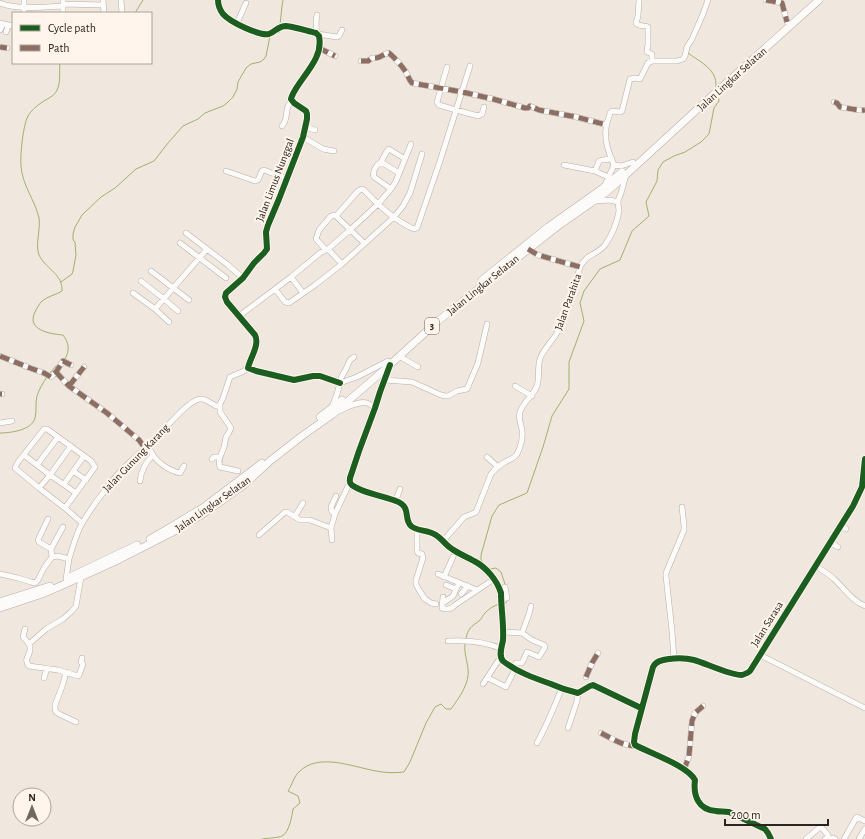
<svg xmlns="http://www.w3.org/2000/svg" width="865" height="839" font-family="'Alegreya Sans',sans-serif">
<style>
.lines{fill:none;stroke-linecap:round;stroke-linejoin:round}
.stream{stroke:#a0b26c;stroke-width:1}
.minor-casing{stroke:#b6aea8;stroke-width:6}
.major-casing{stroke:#b6aea8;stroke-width:8}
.minor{stroke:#fdfbfa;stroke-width:5}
.major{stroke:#fdfbfa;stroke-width:7}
.quiet{stroke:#8d6e63;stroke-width:5;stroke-dasharray:10 5;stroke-linecap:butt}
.cycleway-casing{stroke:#fff5ec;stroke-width:8}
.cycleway{stroke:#1b5e20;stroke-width:6}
.labels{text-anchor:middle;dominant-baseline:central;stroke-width:4;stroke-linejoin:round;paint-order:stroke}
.shield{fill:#fff5ec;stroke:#6b635c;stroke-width:1}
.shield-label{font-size:10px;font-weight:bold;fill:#2b251f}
.street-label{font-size:11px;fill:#2b251f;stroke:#fff5ec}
</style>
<rect width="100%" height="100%" fill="#f0e7de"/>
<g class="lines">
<!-- stream -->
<path class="stream" d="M135,13L143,0
M280,25L282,6L283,0
M273,35L280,32V30
M688,53C697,60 711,66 715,78C716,81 716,84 716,88
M60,63C59,72 61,82 57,90C54,97 46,99 41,103C36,106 31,111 28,116C23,125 20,155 21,166C22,185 35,200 39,218C41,230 34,247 40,257C47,269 63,275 62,291C56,295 48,296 42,301C39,304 37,308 35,312C26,330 50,334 63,335C69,343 70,350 65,359
M61,282L72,274L73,271L76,255L75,242L73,240V234L75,227L82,215L101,197L115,188L136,169L154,161L168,143L183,126L198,119L205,113L223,106L228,102L233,97L237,89L238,82L246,68L251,64L260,62L264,59L266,56L270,36
M49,374L56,366
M0,433C11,433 32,430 35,418C37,411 35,403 37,396C39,389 43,383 47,377
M505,584L501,572L496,568L490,569L485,566L481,560V555L492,516L499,505L527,493L543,447L552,416L569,389V362L584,321L580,303L584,291L600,269L620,260L632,231L649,216L646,202L657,181L658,170L663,162L674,156L685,152L701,142L709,134L714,108L719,101L718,95
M503,604L506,603V599
M466,639C467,629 472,626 479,621C482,618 483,615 485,613C489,609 494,605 500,604
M262,839C267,838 278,838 282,836C289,833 292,816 293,809L300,803L298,796L288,791C292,785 294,776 299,772C318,752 353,767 376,771C386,773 394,773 404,772L410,762L426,723L435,707L441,704L446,709H451C459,698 470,683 468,669C467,659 464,654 465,644"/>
<defs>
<path id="minor" d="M63,0V13
M103,0L104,13
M121,0L122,13
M218,0C218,5 220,10 223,14C230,22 259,36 269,34C275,32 278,26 286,26C296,27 307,31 316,33L319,36C324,60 300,77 292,96L291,99L294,103L306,111L307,114V119L303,137L298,150L279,199L268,225L266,232L267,249L264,253L254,263L243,278L226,293L225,297L227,302L255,335C260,345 250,358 248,368L256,371L294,380L313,376H320L340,383
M639,0L638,16L636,23C639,27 644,25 648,27V44L647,51V52L652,54V61
M766,0L782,3L787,22
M0,3C18,10 44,7 63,6
M63,4L103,5
M24,13V0
M0,23L13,26
M237,23L246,3
M0,30L3,24
M6,32L8,26
M316,33C317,26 315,22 317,15
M318,34L337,37L339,36L342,30
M0,47L7,48
M319,48L335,56
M361,61H368L372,58C382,59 381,54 389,53C395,58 401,65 406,72C408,76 409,80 412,83L462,92L493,99L525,108H528L530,106L539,110L576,117L607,125
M447,67L437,102L439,105L456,110L478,116L482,114L484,107
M834,102L837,103L840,107C847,108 859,111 865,110
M282,126C290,117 283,108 292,101
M305,127L315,130
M303,137L323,149L334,151
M381,162L387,151L389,149L405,159
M564,165L595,171
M614,165L621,166L633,162
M226,171L255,181L258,180L262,171L264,170L287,179
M608,177L595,171L599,161L602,160L612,159
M604,187L614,165C609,154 604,141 606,129C606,124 609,118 610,113L612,111L620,112L622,111L630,79L635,78L640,79L648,63L652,61H677L683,59L685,56L687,47L692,39L703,14L708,0
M391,189L374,177C372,172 376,165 381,162L399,173
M595,201L610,200L618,202
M336,216L364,243
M186,233L228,265L243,278
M180,243L226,278
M328,249L342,264
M528,249L538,255L580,267
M326,250L316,239L319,230L331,216L334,215L336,216L358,191L362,189L364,190C378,205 395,221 414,229L417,228L440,161L470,66
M151,271L189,300
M291,277L303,293
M141,281L164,299L178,311
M275,289L285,302L289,303L315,285L342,264L394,217L403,206L410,193L422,154
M133,293L155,309L207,249
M155,309L169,322
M239,316L291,277L320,253L328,249L350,230L378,204L391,189L396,181L411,144
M0,356L30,368L44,373L51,377L56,372L63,361L71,365
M399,356L418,367
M390,365C377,403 363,440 350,478C350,481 349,482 351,484C356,491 387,497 396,501C412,507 403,518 411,526C416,531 427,530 434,534C441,537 445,545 452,549C459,554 467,557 474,561C486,567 497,580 501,593C501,609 504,624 503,640C502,647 498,655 503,661C517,672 534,678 551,684C560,688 569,691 578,693L590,686L593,685L641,708
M56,372L69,386L107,413L126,429L139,440L145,448
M385,380L412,382L441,395L445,396H448L457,391L467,389L478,363L487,324
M338,383L346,369L350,360L354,357
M340,383L357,377L388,361
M69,386L84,367
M515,386L532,396
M0,394H2
M220,405V412L231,428C230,431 228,434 226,437C225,440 225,444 224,447C222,454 217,459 220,467L238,471
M332,407L337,394L340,383
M339,411C347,407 358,401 367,403C370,404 373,406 375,408
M0,423L12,421
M148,446C150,449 151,452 153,455C158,463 170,471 180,473L184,466
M24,455L50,475L76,493
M487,457L498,467
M212,459L214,457H220
M37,465L58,437
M73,471L86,480
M140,481C141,471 146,462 153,455
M64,484L84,456
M39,488L50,475L71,446
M396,500L400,489
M65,508L95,467L91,461L47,429H44L18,462L15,468L39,488L65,508L82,523
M335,514L332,512L331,507L336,496
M295,516L303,503
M48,519L38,540L39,542L51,549
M841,526L846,529
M331,528L332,540
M417,529V551L418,553L422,554L423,558L416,580V584L419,590L425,599L431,603L436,604
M259,535L285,512H287L300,520H310L331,528L335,514L350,482
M443,541L464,517L472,514L476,512L491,474C495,469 500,465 505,462C509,460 515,458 517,454C521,447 523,437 522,430C521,423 518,419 520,412C523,402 533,396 537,386C540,378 537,368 540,359C543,349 553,341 558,331C568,311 574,288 580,267C587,253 596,256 605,245C612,235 617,223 619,211C619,208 618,205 618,202C618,199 620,196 621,193C623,187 624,181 626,175
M831,543L838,547
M52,557L51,549L63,527
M815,566C822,570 829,574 834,579C844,588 852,601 865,606
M0,574L18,578L31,582L35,583L38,580L44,568L52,557L58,556L69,559C73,547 76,533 83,522C89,512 96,501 104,492C112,480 122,469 132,460C137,455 143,451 148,446C159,437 187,400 200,399C205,398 212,404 216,406H219L223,398L230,377L244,371L248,368
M438,574L477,590
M444,577L453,557
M66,579L69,559
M446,585L456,589
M461,594L468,586
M443,597L442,608C446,610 452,609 455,605L494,579
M501,599L507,598L505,587
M443,603L453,596L459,583
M25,629L23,637C26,640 31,645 30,649C30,656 23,659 29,666L58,670L78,676L79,675L83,664L81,662L82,658
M503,632L522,633L529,614L531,606
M448,641C467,640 484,641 502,649
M29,644L46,629L63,619L72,611L76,606L81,577
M760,655L865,708
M674,659L672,631L666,576V573L684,530V526L682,507
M513,667L516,663H522L527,652L539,657L545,647L544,645L532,640L522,633
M66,672L63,684L55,705V709L56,712L59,714L76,722
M586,677L592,663L598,653
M44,678L47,668
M488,678L506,687L515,669
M483,684L498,661L501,659
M568,728L577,701L578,693
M601,733C613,739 623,746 636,746
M537,743C547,725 554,707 562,688
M684,770L689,756L692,721L695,713L703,706
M771,839L768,833L765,829L729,812C724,811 720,812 716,811C698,810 693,795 695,780C688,766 650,753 635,745L634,742L635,734L653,667C656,661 662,660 669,659C677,658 686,658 694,660C705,663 732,676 742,675C745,674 748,673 750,671L853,506L862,487L865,459
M806,839L820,827L822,828L828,835V837L825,839
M829,839L833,838L835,839
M844,839L856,818L857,817L865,821
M859,839L865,829"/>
<path id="major" d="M482,280L548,227L603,188L622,172
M320,417L342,400
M150,539L169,528L204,507L262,463
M70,577L137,545
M0,602L50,586
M0,608L42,594L56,588L118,560L171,533L203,514L244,485L270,461L302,436L333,414L383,371L438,321L483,285L558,226L604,194L618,182L714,94L819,0"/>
</defs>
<!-- minor casing -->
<use href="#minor" class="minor-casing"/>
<!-- major casing -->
<use href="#major" class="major-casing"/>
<!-- minor -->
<use href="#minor" class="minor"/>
<!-- major -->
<use href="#major" class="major"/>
<!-- quiet -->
<path class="quiet" d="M766,0L782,3L787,22
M0,47L7,48
M319,48L335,56
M361,61H368L372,58C382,59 381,54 389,53C395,58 401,65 406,72C408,76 409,80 412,83L462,92L493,99L525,108H528L530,106L539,110L576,117L607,125
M834,102L837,103L840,107C847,108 859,111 865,110
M528,249L538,255L580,267
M0,356L30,368L44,373L51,377L56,372L63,361L71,365
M56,372L69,386L107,413L126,429L139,440L145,448
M69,386L84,367
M0,394H2
M586,677L592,663L598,653
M601,733C613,739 623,746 636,746
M684,770L689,756L692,721L695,713L703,706"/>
<defs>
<path id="cycleway" d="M218,0C218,5 220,10 223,14C230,22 259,36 269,34C275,32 278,26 286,26C296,27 307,31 316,33L319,36C324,60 300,77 292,96L291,99L294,103L306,111L307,114V119L303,137L298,150L279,199L268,225L266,232L267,249L264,253L254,263L243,278L226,293L225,297L227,302L255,335C260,345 250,358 248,368L256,371L294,380L313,376H320L340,383
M390,365L380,392L375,408L359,451L350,478C350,481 349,482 351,484C356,491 387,497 396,501C412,507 403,518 411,526C416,531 427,530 434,534C441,537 445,545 452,549C459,554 467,557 474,561C486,567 497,580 501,593C501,609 504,624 503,640C502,647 498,655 503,661C517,672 534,678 551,684C560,688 569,691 578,693L590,686L593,685L641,708
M771,839L768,833L765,829L729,812C724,811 720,812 716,811C698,810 693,795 695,780C688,766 650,753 635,745L634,742L635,734L653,667C656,661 662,660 669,659C677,658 686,658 694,660C705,663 732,676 742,675C745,674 748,673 750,671L853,506L862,487L865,459"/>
</defs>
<!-- cycleway casing -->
<use href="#cycleway" class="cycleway-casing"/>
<!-- cycleway -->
<use href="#cycleway" class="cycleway"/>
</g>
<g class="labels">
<!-- shield labels -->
<rect class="shield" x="425" y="318" width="14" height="16" rx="3"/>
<g class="shield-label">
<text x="432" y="326">3</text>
</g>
<!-- street labels -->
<g class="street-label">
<text transform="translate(732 79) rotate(-42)">Jalan Lingkar Selatan</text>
<text transform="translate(275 180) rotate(-69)">Jalan Limus Nunggal</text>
<text transform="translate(483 285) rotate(-39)">Jalan Lingkar Selatan</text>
<text transform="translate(568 302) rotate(-70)">Jalan Parahita</text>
<text transform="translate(136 458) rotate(-46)">Jalan Gunung Karang</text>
<text transform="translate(213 504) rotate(-35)">Jalan Lingkar Selatan</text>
<text transform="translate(767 624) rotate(-58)">Jalan Sarasa</text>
</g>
</g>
<!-- legend -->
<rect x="12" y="12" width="140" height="52" fill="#fff5ec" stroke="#aaa29a"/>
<rect x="20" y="25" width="20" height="6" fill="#1b5e20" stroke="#aaa29a"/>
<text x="48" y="32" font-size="12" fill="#2b251f">Cycle path</text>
<rect x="20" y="45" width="20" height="6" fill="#8d6e63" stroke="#aaa29a"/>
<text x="48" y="52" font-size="12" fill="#2b251f">Path</text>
<!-- north arrow -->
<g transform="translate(32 807)"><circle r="19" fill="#fff5ec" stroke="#aaa29a"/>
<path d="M0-3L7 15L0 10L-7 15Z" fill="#706962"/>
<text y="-6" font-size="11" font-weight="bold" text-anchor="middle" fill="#2b251f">N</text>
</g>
<!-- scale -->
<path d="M725 819v6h103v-6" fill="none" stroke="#2b251f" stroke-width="2"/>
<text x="731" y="819" font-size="12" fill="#2b251f" stroke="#fff5ec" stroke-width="3" paint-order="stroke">200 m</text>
</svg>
